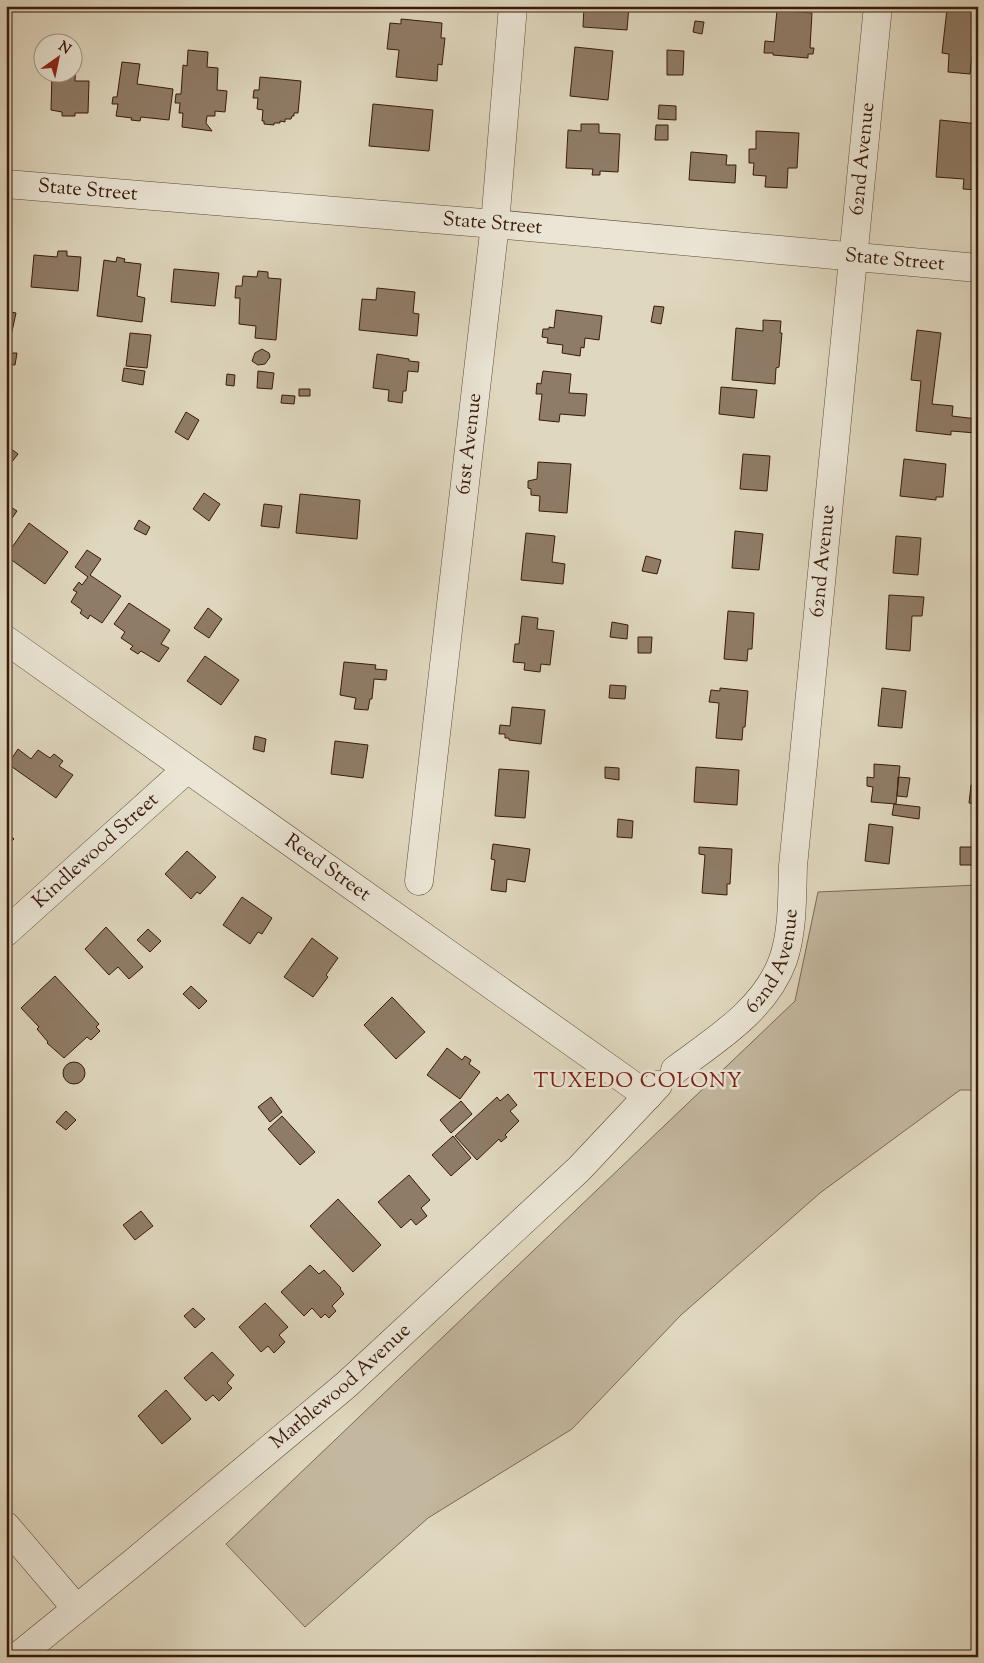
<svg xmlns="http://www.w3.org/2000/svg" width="984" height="1663" font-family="'Sorts Mill Goudy',serif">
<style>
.green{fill:#c3b79f;stroke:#7e6854}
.building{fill:#8f7c67;stroke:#391a09}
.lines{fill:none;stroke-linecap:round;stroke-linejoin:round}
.minor-casing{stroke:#624936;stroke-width:29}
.minor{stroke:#eae5d5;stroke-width:28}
.labels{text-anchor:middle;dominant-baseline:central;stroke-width:5;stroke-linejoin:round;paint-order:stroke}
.street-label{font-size:20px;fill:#391a09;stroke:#eae5d5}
.neighbourhood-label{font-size:21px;letter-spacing:1px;fill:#7a1f14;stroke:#eae5d5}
</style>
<rect width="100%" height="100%" fill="#dfd7be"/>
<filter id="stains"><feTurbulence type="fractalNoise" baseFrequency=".004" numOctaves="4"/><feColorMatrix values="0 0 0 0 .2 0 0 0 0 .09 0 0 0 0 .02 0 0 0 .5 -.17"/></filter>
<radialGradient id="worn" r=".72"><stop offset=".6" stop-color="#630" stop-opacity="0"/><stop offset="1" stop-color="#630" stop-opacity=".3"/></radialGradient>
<!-- green -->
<path class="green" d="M978,885V1090H960L820,1193L681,1315L572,1429L428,1518L305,1627L226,1544L795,1001L818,892Z"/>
<!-- building -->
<path class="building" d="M584,6H629L627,30L583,27Z
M947,9L978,11V56H972L970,74L948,72L949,54L942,53Z
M777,10L812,13L810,48H814L813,54H808V58L773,55V53H764L765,41L774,42Z
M401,19L442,23L441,38H445L442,65L438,64L437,81L396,77L399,50L387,49L390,23L401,24Z
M695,21L704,22L702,34L693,32Z
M575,47L613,51L608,100L570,96Z
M188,50L208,52L207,67L218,68L217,90L227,91L225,112L215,111V116H207L206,123L212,131L182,127L183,113H179L180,103H175L176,94H181L183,65L187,66Z
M667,50L684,51L683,75H667Z
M72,58L76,59L75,81H89L88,113H75V116H62V112L51,110L52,72H72Z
M122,62L140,64L137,84L173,89L169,120L141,117L140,121L131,120L132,118L116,116L118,104H112L113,97H117Z
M260,77L301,81L298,113H294V116H292L291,119H285V122L280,121V123H274V125L264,124V121H262L263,110L257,109L258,98H253L254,90H259Z
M373,104L433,110L429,151L369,146Z
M659,105L676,106V120L658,119Z
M940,120L978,124V190L963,189L964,179L936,177Z
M581,124H599V133L620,134L618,172L600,171V175H592L593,169L566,168L568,130L581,131Z
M656,125H668V140H655Z
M756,131L799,133L797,168H788L787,188L765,187L766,176L753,175L754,163H749V149H756Z
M691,152L727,155L726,165H736L735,183L689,180Z
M58,251H67V256L81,257L78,291L31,287L34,255L57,257Z
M117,257L125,259L124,262L141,264L137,296L145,298L142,322L97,316L104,260L116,262Z
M174,269L219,273L215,306L171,302Z
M258,271L268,272V278L281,279L276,340L255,338L256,326L239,324L240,298H235L236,286H242L243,276L257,277Z
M377,288L415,292L413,313L419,314L417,336L359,330L362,299L376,300Z
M654,306L664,307L661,324L651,322Z
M556,310L602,316L599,340L585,338L584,348L581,347L580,356L562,353L563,345L547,343L548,338L542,337L543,329H549V327L554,328Z
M6,311L16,313L11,336H9L7,346Z
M763,320L781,321L780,333H782L779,367L776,368L775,384L732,380L736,328L763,331Z
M917,330L941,333L932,404L953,406L952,416L977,419L976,433L951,431V435L916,431L921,381L911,380Z
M130,333L151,335L147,368L126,366Z
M262,349L269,353L270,357L265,364L258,365L252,361L255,353Z
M9,353H17L15,365L7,364Z
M377,354L409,359V361L419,362L418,372L408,371L406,391H403L402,403L388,401L389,390L373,388Z
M978,360V390L975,389Z
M124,368L145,371L143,385L122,381Z
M258,371L274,373L272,389L257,388Z
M543,371L571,374L569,393L587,394L585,416L560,414L559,422L539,420L542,394H536L537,383L541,384Z
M227,374L235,375L234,386L226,385Z
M721,387L757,390L754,418L719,414Z
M299,389H310V396H299Z
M282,395L295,396L294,404L281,403Z
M186,412L199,420L188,440L175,432Z
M6,445L18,454L11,463L6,460Z
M743,454L770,456L767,491L740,489Z
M904,459L946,464L943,497H936V500L900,496Z
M538,462L571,464L567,513L539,511L540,496L531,495V489L528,488V481L537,479Z
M204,493L220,504L209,521L193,509Z
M300,494L360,500L357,539L296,533Z
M6,504L17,511L6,527Z
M264,504L282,506L279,528L261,526Z
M139,520L150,527L146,535L134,529Z
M29,523L68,552L45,584L6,556Z
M735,531L763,534L759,570L732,568Z
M526,533L555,536L552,562L565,564L563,584L521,580Z
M896,536L921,538L918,575L893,573Z
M87,550L101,559L90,575L121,596L102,623L90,615L88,619L80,613L82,610L71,602L77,592L73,590L79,582L82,585L88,577L75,567Z
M646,556L661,560L657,574L642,571Z
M889,595L924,597L922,616H912L910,651L886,649Z
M129,603L170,630L161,644L169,648L159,662L141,651L138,654L130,649L133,646L121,638L125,632L114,624Z
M208,608L222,619L209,638L194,628Z
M728,611L754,613L752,649H748L747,661L724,659Z
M522,616L538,618L537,629L554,631L550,665L541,664L540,672L524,670L525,663L513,662L515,644H519Z
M612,622L628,625L627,639L610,637Z
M638,637H652L651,653H638Z
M205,656L239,680L221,705L187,681Z
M344,662L376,665L375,669L387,670L386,680L374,679L372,699H370L368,710L354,709L356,698L340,695Z
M610,685L626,686L625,699L609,698Z
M720,688L748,691L745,727H743L742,740L716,738L719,703L709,702L711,690L720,691Z
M882,688L906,691L902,728L878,726Z
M512,707L545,710L541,744L509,740V738H505V734H499L500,725L510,726Z
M255,736L266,739L264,752L253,749Z
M335,741L368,745L363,778L331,774Z
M18,749L31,759L38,750L50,758L54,754L63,761L59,766L73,775L56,798L8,764Z
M874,764L900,766L896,804L871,802L873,787L867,786V777L874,778Z
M605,767L619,768V780L605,778Z
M696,767L739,770L737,805L694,802Z
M499,769L529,771L525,818L495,816Z
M898,777L910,778L907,797L897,796Z
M971,785L978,786V804L969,803Z
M894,804L920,807L919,819L892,815Z
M618,819L633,821L632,838L617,837Z
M869,824L893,827L889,864L865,861Z
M6,831L14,839L6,846Z
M493,844L530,849L525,882L507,879L506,892L491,890L495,860L491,859Z
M699,847L732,849L730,884H727V895L702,893L705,855L699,854Z
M960,847H978V865H960Z
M187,851L216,877L200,894L197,892L191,899L165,874Z
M242,897L272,918L262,934L258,932L250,944L223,925Z
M106,927L143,967L129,979L118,967L109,975L85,949Z
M148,929L161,941L150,952L137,940Z
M312,938L338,958L326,975L328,977L313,997L284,977Z
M55,976L99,1024L96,1027L100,1031L91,1040L87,1037L64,1058L47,1043L48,1042L37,1029L39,1027L21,1008Z
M191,986L207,1001L199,1009L183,994Z
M392,997L425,1032L396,1059L364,1025Z
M447,1048L462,1060L465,1056L471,1060L469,1064L480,1072L460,1099L427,1075Z
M63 1073a11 11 0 1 1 22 0a11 11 0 1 1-22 0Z
M508,1094L517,1105L510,1111L519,1121L505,1135L507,1137L501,1142L499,1139L477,1160L455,1136L497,1097L500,1101Z
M271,1097L282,1112L270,1122L258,1107Z
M461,1101L472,1114L451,1133L440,1120Z
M66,1111L76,1120L66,1130L56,1122Z
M282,1116L315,1152L300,1165L268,1129Z
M453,1136L471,1158L451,1176L432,1155Z
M409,1175L430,1200L421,1208L427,1216L416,1225L411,1219L401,1228L378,1202Z
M338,1199L381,1245L353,1272L310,1226Z
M141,1211L153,1226L135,1240L123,1225Z
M310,1265L319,1274L324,1270L341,1288L340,1289L344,1294L332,1306L336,1311L329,1318L325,1314L321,1318L312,1308L304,1316L281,1292Z
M265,1303L288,1327L279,1335L285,1342L274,1353L268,1346L261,1352L239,1327Z
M193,1308L205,1319L195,1328L184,1316Z
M212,1352L234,1375L227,1383L232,1388L219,1401L213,1395L206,1401L184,1378Z
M166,1390L191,1419L162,1444L138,1416Z"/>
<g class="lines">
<defs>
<g id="minor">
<path id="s1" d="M6,184L495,224L978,268"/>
<path id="s2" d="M6,640L648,1096"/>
<path id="s3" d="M419,881L495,224L513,6"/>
<path id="s4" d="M6,932L187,769"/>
<path id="s5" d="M675,1070C715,1040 765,1010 783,960C793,931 792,897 793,866L878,6"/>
<path d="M6,1526L76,1608"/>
<path id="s6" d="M17,1657L134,1562L346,1385L579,1169L658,1085"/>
</g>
</defs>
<!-- minor casing -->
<use href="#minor" class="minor-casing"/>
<!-- minor -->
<use href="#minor" class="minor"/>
</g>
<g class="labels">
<!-- street labels -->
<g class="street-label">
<text stroke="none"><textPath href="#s5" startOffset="962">62nd Avenue</textPath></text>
<text stroke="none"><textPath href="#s1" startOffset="82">State Street</textPath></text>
<text stroke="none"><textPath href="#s1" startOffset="488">State Street</textPath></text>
<text stroke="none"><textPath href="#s1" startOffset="892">State Street</textPath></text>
<text stroke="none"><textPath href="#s3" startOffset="440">61st Avenue</textPath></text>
<text stroke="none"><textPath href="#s5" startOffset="558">62nd Avenue</textPath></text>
<text stroke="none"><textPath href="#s4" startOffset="121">Kindlewood Street</textPath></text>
<text stroke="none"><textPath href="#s2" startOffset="394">Reed Street</textPath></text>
<text stroke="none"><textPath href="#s5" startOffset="152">62nd Avenue</textPath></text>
<text stroke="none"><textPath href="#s6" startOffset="422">Marblewood Avenue</textPath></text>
</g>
<!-- neighbourhood labels -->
<g class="neighbourhood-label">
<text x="638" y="1082">TUXEDO COLONY</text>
</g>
</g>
<!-- margin -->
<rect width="984" height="1663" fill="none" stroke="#dfd7be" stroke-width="25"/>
<rect x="8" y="8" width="969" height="1648" fill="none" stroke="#391a09" stroke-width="2.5"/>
<rect x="12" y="12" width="959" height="1638" fill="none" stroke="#391a09"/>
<!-- north arrow -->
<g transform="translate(58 58) rotate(33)"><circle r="24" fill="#eae5d5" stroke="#a39483"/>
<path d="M0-4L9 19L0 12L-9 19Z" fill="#8f2418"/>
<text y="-8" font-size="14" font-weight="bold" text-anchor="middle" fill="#391a09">N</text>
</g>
<rect width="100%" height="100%" filter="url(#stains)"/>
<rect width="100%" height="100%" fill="url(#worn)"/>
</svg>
